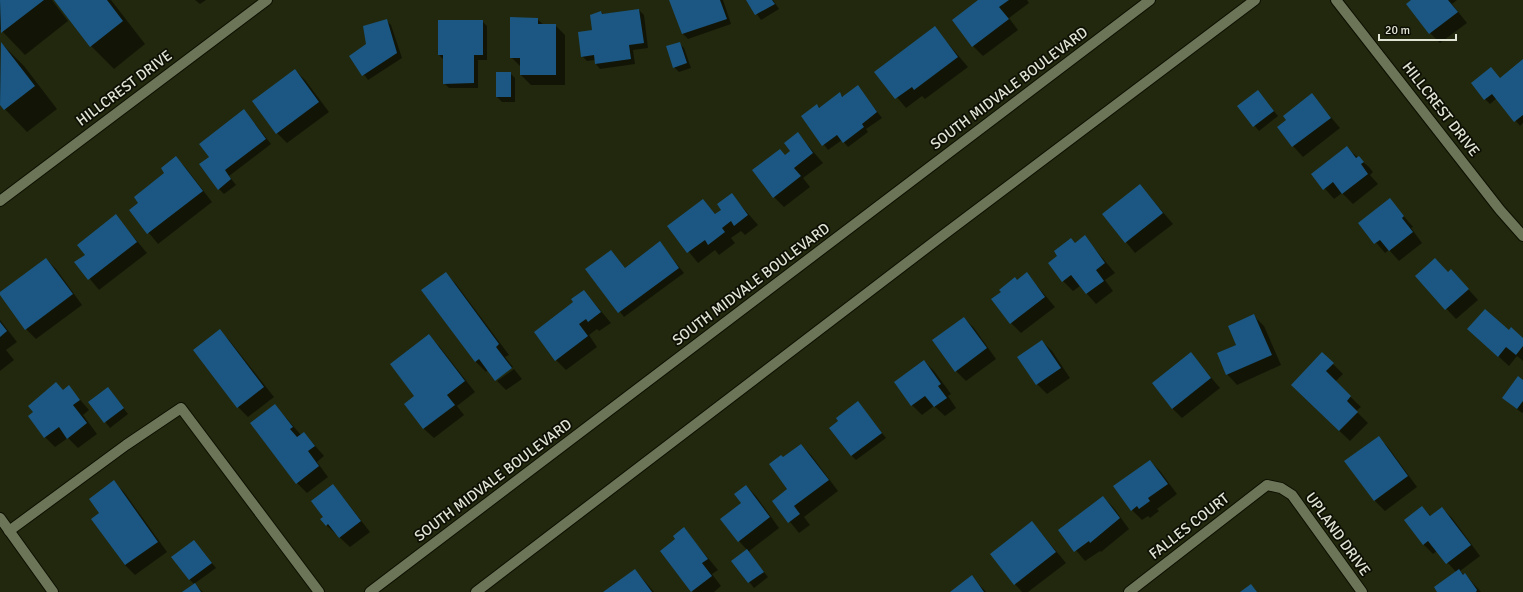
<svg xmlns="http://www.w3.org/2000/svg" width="1523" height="592" font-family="Signika,sans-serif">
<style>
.shadow{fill:#0007}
.building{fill:#1b5782}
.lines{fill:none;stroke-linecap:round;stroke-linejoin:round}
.service-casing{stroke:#0c1000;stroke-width:12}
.minor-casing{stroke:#0c1000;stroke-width:12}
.secondary-casing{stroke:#0c1000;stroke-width:12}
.service{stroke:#6d7558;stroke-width:10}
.minor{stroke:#6d7558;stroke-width:10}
.secondary{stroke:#6d7558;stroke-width:10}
.labels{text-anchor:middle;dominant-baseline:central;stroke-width:3.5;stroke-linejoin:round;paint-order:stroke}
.street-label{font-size:15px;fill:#e0e4d4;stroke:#0d0f05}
</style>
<rect width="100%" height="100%" fill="#22280d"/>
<!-- shadow -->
<path class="shadow" d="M0,0H52L68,21L25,55L0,29Z
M56,0H111L145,44L114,69L91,46Z
M195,0H206L200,4Z
M670,0H723L731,24L688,39L683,34Z
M747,0H773L779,9L761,20Z
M980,0H1027L1029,3L1009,18L1018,30L983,56L973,46Z
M1412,0H1457L1452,4L1467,23L1440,43L1430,33Z
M639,10L644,15L648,48L633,50L635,64L600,69L596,64L595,60L587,61L582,56L601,12L603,14Z
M537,19L544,25H555L565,35V85H531L521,75V67L511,57Z
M386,20L391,25L402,58L368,80L350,56L367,44Z
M482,21L487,26V60H478V88H449L444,83V60L439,55Z
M934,27L968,67L925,99L922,96L906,108L876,72Z
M1,43L24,66L57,109L27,132L0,104Z
M679,43L684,48L691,68L679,72L674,67Z
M1523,60V123L1520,126L1497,98L1490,104L1485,99L1500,79Z
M295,70L305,80L329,112L287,143L277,133Z
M510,73L515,78V102H502L497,97Z
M862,92L882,118L866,129L868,132L848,147L842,140L828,150L802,116L817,105L820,108L840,94L843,97Z
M1312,95L1340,128L1303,157L1293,146L1287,120Z
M1262,97L1278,116L1259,131L1239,107Z
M244,110L271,144L229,176L236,185L224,194L219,189L211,157Z
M798,134L823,163L803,178L810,187L784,207L774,197L786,156L791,152Z
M1347,148L1369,167L1373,172L1370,175L1378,184L1353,204L1342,193L1334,199L1312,174Z
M176,158L186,168L212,202L158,244L130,210L140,203L166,173Z
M1140,185L1173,224L1135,253L1103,214Z
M731,194L758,225L745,235L741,231L731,238L735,243L719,255L715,250L698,263L668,226L703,200L716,215L722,210Z
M1390,200L1413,227L1411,228L1422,243L1399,261L1389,250L1385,253L1360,224Z
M116,216L147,253L99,290L76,262L86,255Z
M1085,237L1115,273L1105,280L1113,291L1096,304L1080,286L1073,291L1063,281L1059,256L1071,239L1076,244Z
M664,248L684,273L624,317L587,269L611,251L625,268Z
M46,259L56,269L82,305L36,339L26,329L0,293Z
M1448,273L1461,281L1478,300L1456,319L1416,276Z
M446,274L456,284L509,355L505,357L513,367L496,379L488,370L486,372L476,362L423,291Z
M1027,274L1055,307L1021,333L1011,323L1017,281Z
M584,291L611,323L599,331L597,329L589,335L597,347L566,370L556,360L575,302Z
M1254,316L1264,326L1281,365L1237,385L1227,374L1218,353L1237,345Z
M964,318L974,328L996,359L966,381L956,371Z
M0,320L17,342L6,350L14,360L0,371Z
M1468,329L1509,331L1523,339V361L1517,356L1509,366Z
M219,330L229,340L274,397L248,417L238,407Z
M429,336L439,346L475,392L457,406L464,415L434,438L423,428L416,396Z
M1042,341L1052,351L1070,378L1047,394L1037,384L1018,358Z
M1322,353L1343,374L1335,382L1361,407L1356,411L1368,423L1350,441L1302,395Z
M1191,354L1220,388L1182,418L1172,408Z
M924,361L934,371L951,394L948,396L956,408L945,416L934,406L922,415L912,405Z
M514,369L522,379L506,390L497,381Z
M1523,381V412L1522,413L1508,402Z
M69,387L89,410L83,415L97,434L78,448L68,438L55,447L45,437L64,391Z
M108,388L128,414L110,428L90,402Z
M858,402L886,438L856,460L851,455L839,421Z
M275,405L301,435L304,433L324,456L317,462L328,477L307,493L297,483Z
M1378,437L1388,447L1417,487L1385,511L1375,501L1346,461Z
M801,445L811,455L838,491L804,517L810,525L799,533L773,501L789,490L783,458Z
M1150,461L1160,471L1177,494L1157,509L1159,511L1150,518L1148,516L1142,520L1132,510Z
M114,482L124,492L167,552L135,575L125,565L92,519L100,513Z
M332,486L342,496L370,532L350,547L326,525Z
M746,486L756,496L779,528L748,552L768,577L754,588L733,561L747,550L739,541L742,504Z
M1103,497L1113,507L1129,529L1101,552L1100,551L1085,561L1059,530Z
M1422,507L1431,516L1442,508L1452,518L1480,556L1460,571L1464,575L1465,574L1481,592H1439L1456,572L1437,551L1433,554L1423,544Z
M1032,522L1066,563L1028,592H1022L1015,584Z
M684,529L718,570L712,574L721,586L714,592H693L661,551L677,539Z
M194,541L216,568L194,584L203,592H184L194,584L189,579Z
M635,570L654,592H606Z
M972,577L986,592H951Z"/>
<!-- building -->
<path class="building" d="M0,0H44L1,33Z
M54,0H107L123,21L90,47Z
M669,0H720L727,19L682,34Z
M746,0H772L775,4L755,15Z
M978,0H1009L999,7L1009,19L972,47L952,20Z
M1411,0H1448L1458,12L1429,34L1406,4Z
M639,9L644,43L629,45L631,59L595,64L594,55L581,57L578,32L592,30L590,15L601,11L602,14Z
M510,17L538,18V24H556V75H520V58H510Z
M387,19L397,53L362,76L349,56L366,44L363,26Z
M438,20H483V55H474V83L443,84V55H438Z
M935,26L958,57L914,90L912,87L895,99L874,72Z
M1,42L35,86L4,110L0,105Z
M680,42L687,63L673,68L666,46Z
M1523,59V115L1514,122L1492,94L1484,100L1471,83L1491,67L1500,78Z
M295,69L319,102L276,134L252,101Z
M496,72H511V97H496Z
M858,85L877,112L862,124L864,127L843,143L837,135L822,146L801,116L817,104L819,108L840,92L842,97Z
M1258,90L1274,111L1253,127L1237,106Z
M1312,93L1331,118L1292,147L1277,127L1286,120L1283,116Z
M244,109L266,139L225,170L231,179L218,190L199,164L209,157L199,144Z
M798,132L813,153L794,168L801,176L773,198L752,170L780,149L785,155L790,151L784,143Z
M1347,146L1356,158L1359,156L1364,162L1361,164L1368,174L1342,194L1333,182L1323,190L1311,174Z
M176,156L203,191L147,234L129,210L138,203L134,197L164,173L161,168Z
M1140,184L1163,213L1125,243L1102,214Z
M732,193L748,215L734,226L731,221L722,228L725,232L708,245L705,240L687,253L667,226L703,199L715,214L721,210L717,204Z
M1390,198L1404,216L1402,218L1413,232L1389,251L1380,240L1374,244L1358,223Z
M116,214L137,242L88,280L74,262L85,255L77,245Z
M1085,235L1105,263L1096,270L1104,281L1086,294L1071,275L1062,282L1048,263L1057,256L1054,251L1071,238L1075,243Z
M660,241L679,268L618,313L585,269L611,250L625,268Z
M46,258L73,294L25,330L0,295V292Z
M1435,258L1448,272L1451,269L1469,289L1445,310L1415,276Z
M446,272L499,344L496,347L512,368L495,381L479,359L475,362L421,290Z
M1027,272L1045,297L1010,324L991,299L1001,292L999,290L1015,277L1017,280Z
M584,290L601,312L588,322L586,319L579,324L588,336L555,361L534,332L573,302L571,299Z
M1485,309L1509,330L1511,327L1523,338V346L1516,355L1506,347L1498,357L1467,329Z
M1254,314L1272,355L1226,375L1217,353L1236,345L1228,326Z
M964,317L987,348L955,372L932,340Z
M0,322L7,331L0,337Z
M220,329L264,387L237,408L193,350Z
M429,334L465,381L447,395L455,405L423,429L404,404L414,396L390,364Z
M1042,340L1061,368L1036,385L1017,357Z
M1191,352L1211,378L1172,409L1152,383Z
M1322,352L1334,363L1326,371L1351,396L1347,401L1358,412L1339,431L1291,385Z
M924,360L941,384L938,386L947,398L934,407L925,396L911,406L894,382Z
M1518,376L1523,380V401L1517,409L1502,398Z
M56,382L63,390L69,385L80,400L73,405L87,423L67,439L59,427L44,438L28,416L33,412L28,406Z
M108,387L124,408L104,423L88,402Z
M858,401L882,433L851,456L829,428L838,421L836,418Z
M275,404L293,427L290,429L297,437L304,432L315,446L308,451L319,466L296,484L250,423Z
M1379,436L1408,476L1374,501L1344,461Z
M801,444L829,480L794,506L800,514L788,523L772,501L787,489L769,464L781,455L783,457Z
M1150,460L1168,484L1148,498L1150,501L1139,509L1137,506L1131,511L1113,486Z
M114,480L158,542L125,565L91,519L99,513L89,499Z
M333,484L361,521L339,538L328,524L326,526L320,519L323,517L311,501Z
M746,485L770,517L738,542L720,519L741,503L734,494Z
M1103,496L1120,518L1090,543L1089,541L1074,552L1058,530Z
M1422,506L1430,516L1442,507L1471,545L1446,564L1428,541L1423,545L1404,520Z
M1032,521L1056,552L1014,585L990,554Z
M684,527L708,559L702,563L712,576L691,592L660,551L675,539L673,536Z
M194,540L212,563L189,580L171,557Z
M747,549L764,572L748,583L731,561Z
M635,569L652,592H603Z
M1459,569L1463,575L1465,573L1477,590L1476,592H1437L1434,587Z
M972,575L984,592H950Z
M195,583L201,592H182Z
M1251,584L1257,592H1240Z"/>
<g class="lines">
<defs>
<path id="service" d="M9,531L126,445L181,408L319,592"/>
<path id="minor" d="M1336,0L1500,210L1523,236
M0,201L267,0
M1129,592L1267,485L1281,488L1292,495L1362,592"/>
<path id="secondary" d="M0,518L53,592
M370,592L1150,0
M476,592L938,239L1255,0"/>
</defs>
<!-- service casing -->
<use href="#service" class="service-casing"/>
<!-- minor casing -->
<use href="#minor" class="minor-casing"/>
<!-- secondary casing -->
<use href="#secondary" class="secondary-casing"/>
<!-- service -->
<use href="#service" class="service"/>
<!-- minor -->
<use href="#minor" class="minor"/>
<!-- secondary -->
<use href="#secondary" class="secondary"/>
</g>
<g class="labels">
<!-- street labels -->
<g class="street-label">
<text transform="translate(124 88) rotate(-37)">HILLCREST DRIVE</text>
<text transform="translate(1009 88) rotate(-37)">SOUTH MIDVALE BOULEVARD</text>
<text transform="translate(1441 109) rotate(52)">HILLCREST DRIVE</text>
<text transform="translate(751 284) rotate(-37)">SOUTH MIDVALE BOULEVARD</text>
<text transform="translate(493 480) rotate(-37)">SOUTH MIDVALE BOULEVARD</text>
<text transform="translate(1189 526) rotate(-38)">FALLES COURT</text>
<text transform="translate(1338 534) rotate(54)">UPLAND DRIVE</text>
</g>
</g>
<!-- scale -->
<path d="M1379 34v6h77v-6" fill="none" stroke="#e0e4d4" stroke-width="2"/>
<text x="1385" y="34" font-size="12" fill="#e0e4d4" stroke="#0d0f05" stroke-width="3" paint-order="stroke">20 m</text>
</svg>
